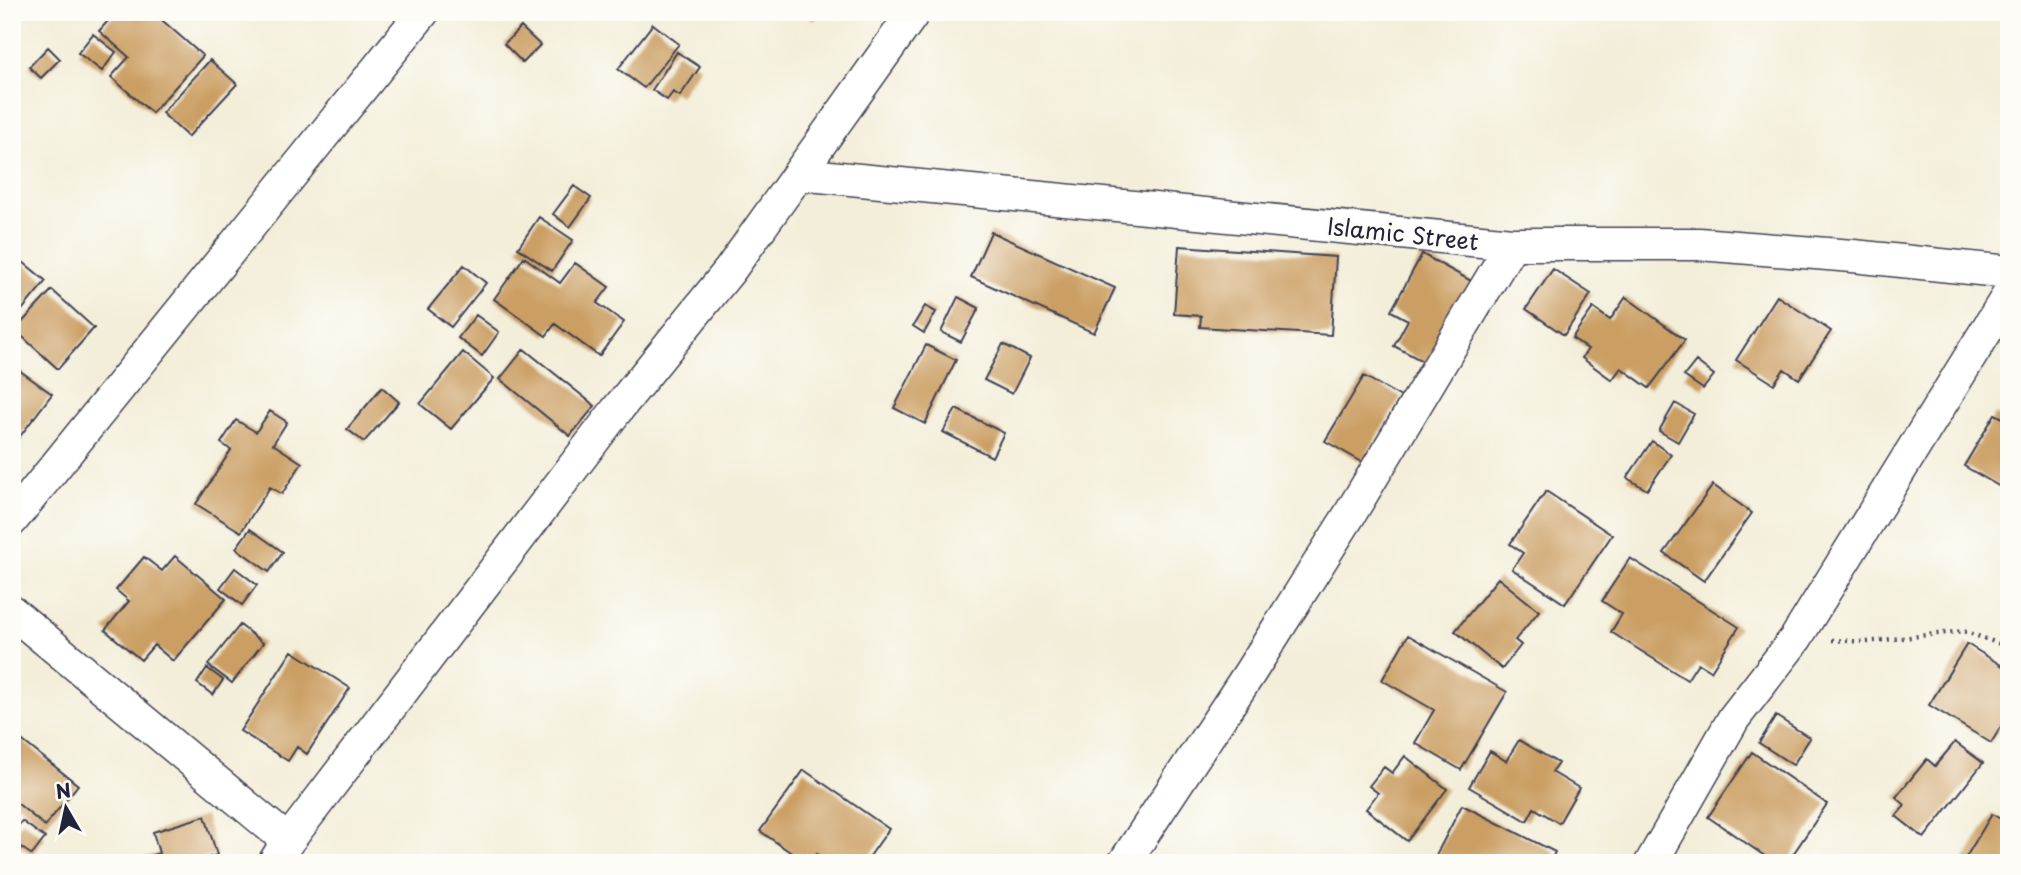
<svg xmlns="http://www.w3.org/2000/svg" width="2021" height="875" font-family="'Playpen Sans',sans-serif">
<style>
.building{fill:#cb9f63}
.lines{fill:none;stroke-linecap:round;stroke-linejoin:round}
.minor-casing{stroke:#414153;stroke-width:35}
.path{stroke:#414153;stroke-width:4.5;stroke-dasharray:2 5;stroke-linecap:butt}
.minor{stroke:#fff;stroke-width:32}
.labels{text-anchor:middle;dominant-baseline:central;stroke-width:7;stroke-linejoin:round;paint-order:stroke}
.street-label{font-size:23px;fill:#22223b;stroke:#fdfcf7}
</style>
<rect width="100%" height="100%" fill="#fdfcf7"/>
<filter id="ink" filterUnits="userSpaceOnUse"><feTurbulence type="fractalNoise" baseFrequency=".0143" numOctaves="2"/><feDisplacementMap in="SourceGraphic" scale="14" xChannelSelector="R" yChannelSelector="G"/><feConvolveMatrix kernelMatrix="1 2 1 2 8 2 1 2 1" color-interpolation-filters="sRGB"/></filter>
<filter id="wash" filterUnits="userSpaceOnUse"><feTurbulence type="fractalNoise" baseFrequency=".00686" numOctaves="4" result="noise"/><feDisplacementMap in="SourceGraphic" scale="28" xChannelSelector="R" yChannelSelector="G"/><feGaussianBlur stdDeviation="1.57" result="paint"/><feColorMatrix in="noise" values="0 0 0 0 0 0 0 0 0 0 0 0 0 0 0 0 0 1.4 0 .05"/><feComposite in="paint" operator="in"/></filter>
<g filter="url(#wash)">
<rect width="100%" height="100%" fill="#f3eed9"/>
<g id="blocks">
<!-- building -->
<path class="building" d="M116,12H156L155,14L203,56L152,113L111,77L129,57L99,31Z
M801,12H820L814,21Z
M653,24L679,44L644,88L618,69Z
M521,27L540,45L523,63L504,44Z
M93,34L116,52L102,71L78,53Z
M48,47L60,59L41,78L29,67Z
M677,52L700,67L680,96L673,92L667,100L652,90Z
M210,60L237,84L188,137L162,113Z
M574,186L591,198L570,227L553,214Z
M539,217L573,240L552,271L518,248Z
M991,232L1115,288L1094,333L971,277Z
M1179,246L1336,257L1331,335L1200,327L1201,316L1174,314Z
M12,253L46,281L17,316L12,313Z
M1422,254L1473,282L1428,364L1394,346L1408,320L1391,311Z
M524,257L560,283L575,263L609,287L597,303L624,322L599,356L555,324L546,336L494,299Z
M464,265L486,283L451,327L428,309Z
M1553,269L1591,294L1564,335L1526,309Z
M52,290L94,328L58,369L15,330Z
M1777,296L1831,331L1799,379L1784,369L1774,384L1736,360Z
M958,297L979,308L961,342L941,332Z
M1626,297L1685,340L1649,388L1621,368L1612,380L1582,358L1588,349L1572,338L1593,308L1610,320Z
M925,306L936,312L924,333L913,326Z
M476,315L499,332L482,356L458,338Z
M1003,344L1030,358L1012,394L984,380Z
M926,345L956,360L925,424L894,408Z
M524,349L595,406L570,436L500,379Z
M463,352L494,378L451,429L420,404Z
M1696,361L1714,375L1703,389L1684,376Z
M12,365L52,394L15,443L12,441Z
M1364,376L1401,397L1362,462L1325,441Z
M382,387L399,402L364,442L347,429Z
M1675,403L1694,414L1678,442L1659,431Z
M956,409L1004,433L992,457L943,432Z
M270,411L287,422L273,444L302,463L282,494L270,487L241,532L196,504L231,450L221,443L236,420L256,432Z
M1995,414L2009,421V492L1964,466Z
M1652,441L1671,455L1647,490L1627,478Z
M1713,485L1752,513L1704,581L1664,553Z
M1546,491L1612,535L1565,604L1512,569L1523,553L1510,544Z
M250,529L283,552L269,572L236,548Z
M175,556L226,599L173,661L154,645L141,660L105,630L129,601L116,590L144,557L162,571Z
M1630,558L1739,627L1711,671L1698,663L1687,680L1611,632L1622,614L1602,601Z
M235,568L257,585L242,605L220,588Z
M1498,578L1539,611L1515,640L1521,645L1502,669L1455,631Z
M240,625L263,643L232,683L208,665Z
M1408,635L1507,692L1461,770L1415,743L1434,710L1382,680Z
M1967,644L2009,670V714L1991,743L1929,705Z
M292,651L350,688L307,754L297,747L288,761L240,731Z
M207,668L223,680L213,695L197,683Z
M1776,716L1810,738L1793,765L1759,743Z
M14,734L78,785L45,826L12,799V737Z
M1519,740L1558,763L1552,772L1579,788L1559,823L1534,808L1527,821L1469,787L1490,751L1506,761Z
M1955,742L1983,763L1924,838L1896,816L1905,805L1896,797L1927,759L1935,766Z
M1752,752L1827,804L1787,863H1775L1708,817Z
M1405,756L1447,789L1407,841L1366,809L1378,793L1369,786L1384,767L1392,773Z
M804,770L889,829L865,863H829L817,854L811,863H806L760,831Z
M1462,805L1555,852L1550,863H1432Z
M1992,814L2009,824V863H1964L1963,862Z
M205,816L217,855L196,861L197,863H140L139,859L159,853L153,832Z
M22,821L45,838L32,855L12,841V834Z"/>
</g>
</g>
<g filter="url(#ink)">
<use href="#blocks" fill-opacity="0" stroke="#414153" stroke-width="2"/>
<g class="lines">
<defs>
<path id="minor" d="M799,174L1512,244H1699L1853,256L2009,272
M12,520L423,12
M12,612L288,841
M274,863L288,841L616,411L730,270L914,12
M1124,863L1249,674L1350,514L1512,244
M1651,863L1734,718L1796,638L2009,294"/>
</defs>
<!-- minor casing -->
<use href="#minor" class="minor-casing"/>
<!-- path -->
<path class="path" d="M1832,640L1866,642L1963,631L2009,647"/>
<!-- minor -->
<use href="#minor" class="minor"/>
</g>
</g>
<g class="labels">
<!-- street labels -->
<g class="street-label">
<text transform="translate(1403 233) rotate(6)">Islamic Street</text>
</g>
</g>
<!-- margin -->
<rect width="2021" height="875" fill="none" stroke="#fdfcf7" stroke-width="42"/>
<!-- north arrow -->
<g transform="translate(66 808) rotate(351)" stroke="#fdfcf7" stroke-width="5" paint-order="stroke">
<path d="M0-5L12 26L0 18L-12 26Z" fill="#22223b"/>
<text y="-10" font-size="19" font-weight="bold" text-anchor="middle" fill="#22223b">N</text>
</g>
</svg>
